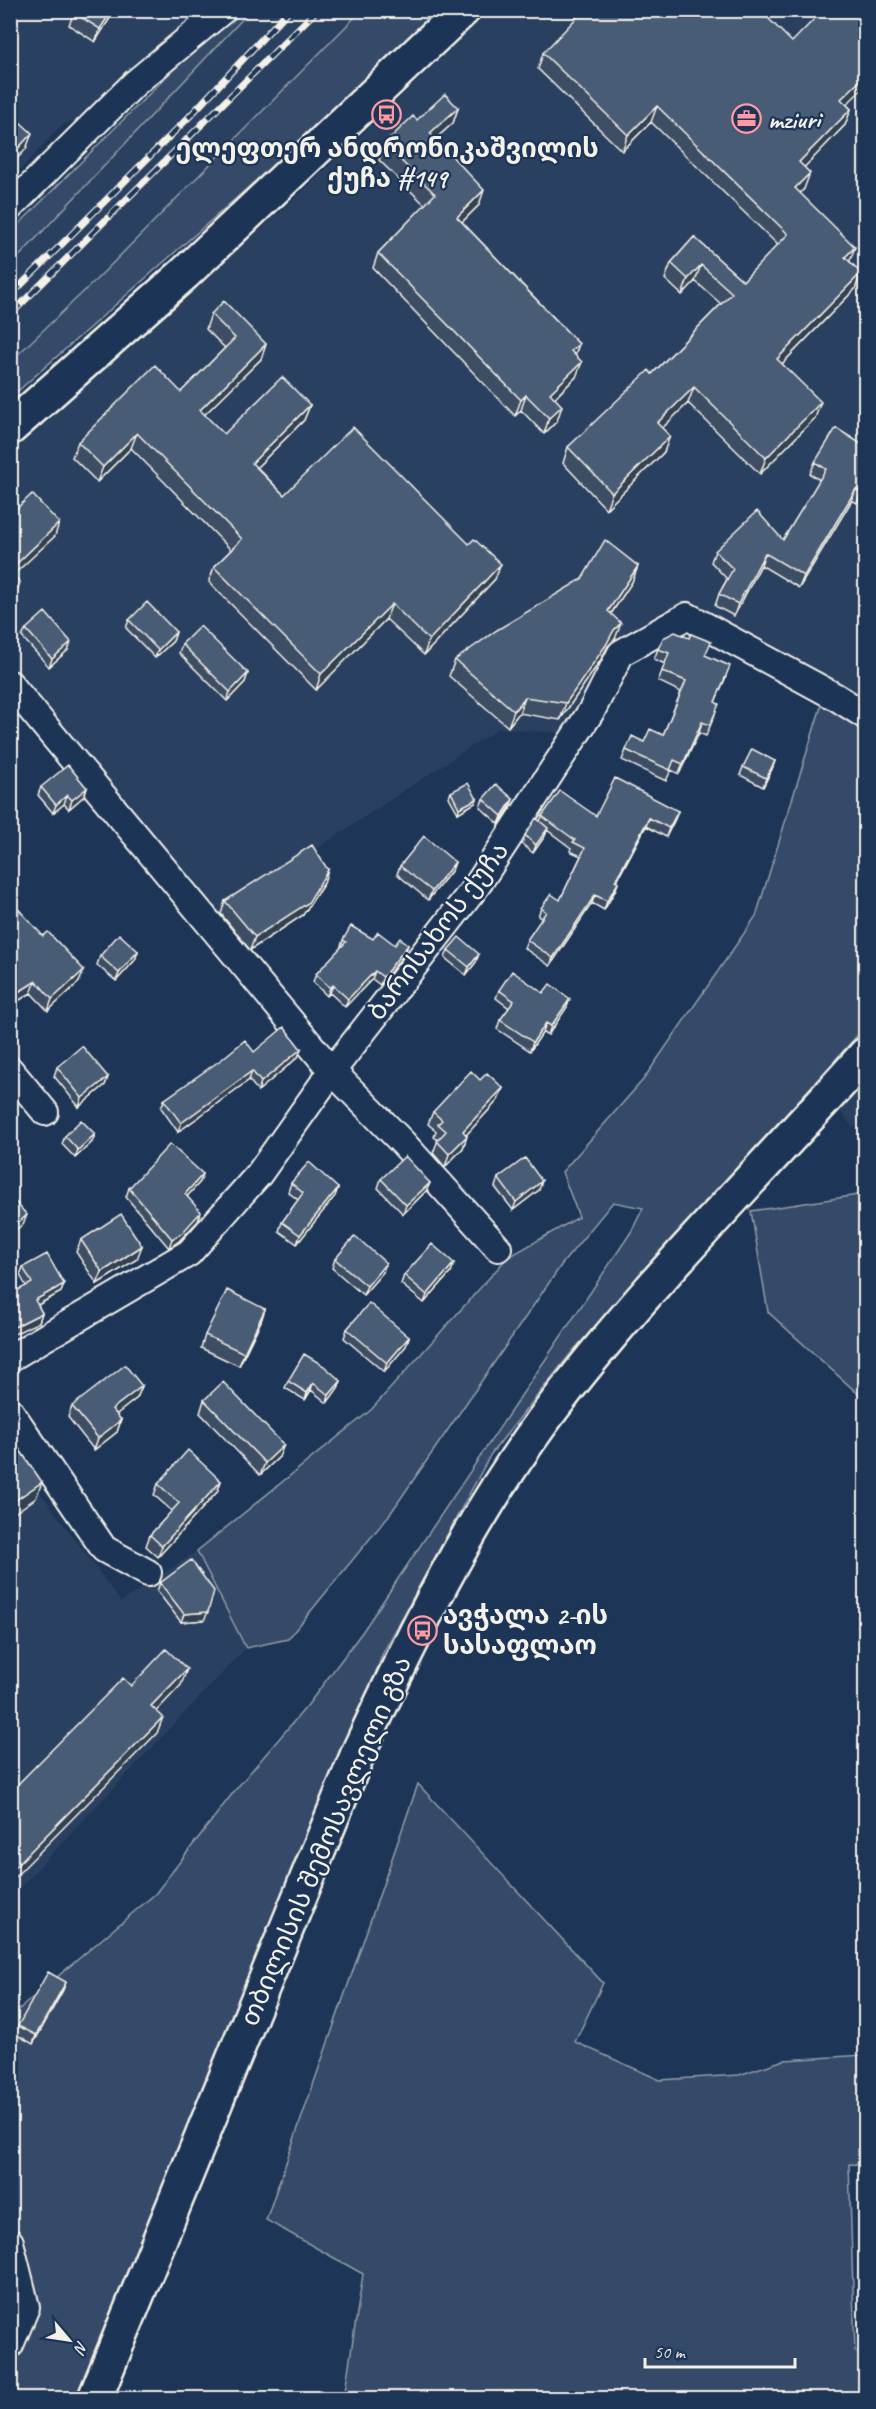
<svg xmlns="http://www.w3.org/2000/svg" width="876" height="2409" font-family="Caveat,'Noto Sans Georgian',sans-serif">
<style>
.built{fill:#2a4060}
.green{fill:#354a67;stroke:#949ea8;stroke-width:1.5}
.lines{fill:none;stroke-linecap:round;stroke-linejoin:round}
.minor-casing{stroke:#f4f1e8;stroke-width:30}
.major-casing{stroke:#f4f1e8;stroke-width:38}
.highway-casing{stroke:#f4f1e8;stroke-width:38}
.minor{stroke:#1d3557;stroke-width:26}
.major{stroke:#1d3557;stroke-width:33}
.highway{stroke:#1d3557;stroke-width:33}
.rail-casing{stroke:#f4f1e8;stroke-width:7}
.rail{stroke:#1d3557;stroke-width:4.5;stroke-dasharray:14;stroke-linecap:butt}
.wall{fill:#3e4e64;stroke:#f4f1e8;stroke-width:1.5}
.shaded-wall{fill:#324051;stroke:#f4f1e8;stroke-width:1.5}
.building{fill:#485b74;stroke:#f4f1e8;stroke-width:1.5}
.labels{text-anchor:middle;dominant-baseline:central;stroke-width:4.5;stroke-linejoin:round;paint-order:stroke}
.poi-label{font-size:26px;font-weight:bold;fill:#f4f1e8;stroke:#1d3557;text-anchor:start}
.street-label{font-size:26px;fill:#f4f1e8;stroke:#1d3557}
</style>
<rect width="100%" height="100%" fill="#1d3557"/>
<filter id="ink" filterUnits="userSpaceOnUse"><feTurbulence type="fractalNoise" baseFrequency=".0167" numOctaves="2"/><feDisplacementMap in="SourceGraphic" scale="12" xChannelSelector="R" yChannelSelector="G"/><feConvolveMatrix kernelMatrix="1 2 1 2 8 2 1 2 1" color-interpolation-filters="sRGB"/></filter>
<g filter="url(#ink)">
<!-- built -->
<path class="built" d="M11,11H211L99,111L61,126L11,180Z
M250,11H361L101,275L11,361V265Z
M490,11H865V706L840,689L679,604L617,640L570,734L499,728L215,916L11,667L10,452L307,187Z
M865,1065V1118L853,1128L834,1103Z
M10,1451L121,1602L197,1551L246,1648L11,1897Z"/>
<!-- green -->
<path class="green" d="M242,11H250L11,265L10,233L179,64Z
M361,11H440L336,110L11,397V361L101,275Z
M823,700L865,727V1027L571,1353L491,1454L383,1653L324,1809L86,2398H11V2368L33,2312L19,2237L11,2223V2016L155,1894L236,1789L307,1706L363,1631L631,1232L643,1208L613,1202L562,1264L390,1514L288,1639L246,1648L197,1551L371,1410L507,1258L579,1217L562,1172L643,1080L756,916Z
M865,1194H866L865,1400L768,1312L751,1211Z
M418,1784L603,1983L575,2042L660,2080L739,2075L784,2060L865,2055V2165L849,2164L855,2351L865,2356V2398H344L363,2274L266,2220Z"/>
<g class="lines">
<defs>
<path id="minor" d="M10,207L135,83L223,10
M10,684L332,1071L403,1143L498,1248
M10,1070L45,1112
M10,1358L189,1253L259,1174L332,1071L478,884L592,710L621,653L687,616L836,697L866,716
M10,1411L104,1549L148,1573
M10,2242L26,2307L10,2345"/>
<path id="major" d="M10,428L184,274L463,10"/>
<path id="highway" d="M95,2398L359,1751C412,1637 468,1523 542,1422C640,1290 757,1176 866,1054"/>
</defs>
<!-- minor casing -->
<use href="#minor" class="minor-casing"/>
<!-- major casing -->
<use href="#major" class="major-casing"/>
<!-- highway casing -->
<use href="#highway" class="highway-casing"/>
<!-- minor -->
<use href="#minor" class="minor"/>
<!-- major -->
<use href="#major" class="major"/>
<!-- highway -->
<use href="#highway" class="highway"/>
<defs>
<path id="rail" d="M10,296L189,117L289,10
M10,315L317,10"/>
</defs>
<!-- rail casing -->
<use href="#rail" class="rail-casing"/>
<!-- rail -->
<use href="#rail" class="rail"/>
</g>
<!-- wall -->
<path class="wall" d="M115,10L95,42L69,25L74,13Z
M543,53L846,104L851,109L845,125L804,167V189L800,193L850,262L861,273L855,289L782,364L815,418L760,474L688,403L662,428L664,452L606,509L563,463L568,447L652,374L721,304L695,281L682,295L665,279L671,263L694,237L743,281L778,245L651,122L622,151L538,69Z
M458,108L453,123L435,139L479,205L462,222L579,344L575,355L576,377L555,398L557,421L544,434L521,410L515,416L373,268L378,253L425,205L379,160L384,144L417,120Z
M211,314L266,344L261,359L204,415L224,434L310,405L304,420L257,467L284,495L495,579L424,655L386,619L316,690L209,582L214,567L231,550L131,448L97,482L72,457L78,442L181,392L225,348L206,329Z
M815,462L866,489L857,503L852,500L799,588L761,565L734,616L715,606L719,594L727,579L711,562L715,551L783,540L820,480L810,474Z
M638,566L632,582L611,614L615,639L608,646L600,661L560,720L519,713L508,727L449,676L455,660Z
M129,620L176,632L173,641L155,658L126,628Z
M26,629L68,650L49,667L22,637Z
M182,644L248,673L245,682L227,701L179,653Z
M658,649L706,656L726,677L715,702V714L706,736L699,733L679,774L671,770L666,781L622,760L626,750L663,735L681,692L658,681L665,664L654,659Z
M775,761L772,769L763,787L740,775L743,767Z
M41,787L87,788L84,796L69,809L64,804L53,813L38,795Z
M451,792L475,803L458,813L449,797Z
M483,799H513L510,807L499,824L480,807Z
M678,811L675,819L666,837L646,826L616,882L618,883L615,891L604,910L592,903L550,966L524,948L527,940L542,919L538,916L541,908L560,900L581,856L570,851L571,848L547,830L545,836L533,853L522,844L525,835L540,821L542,816H596Z
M455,862L452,870L428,900L397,874L400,866Z
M324,883L303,915L250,950L221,914L225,901Z
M10,900L79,982L48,1011L31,993L10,1006Z
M373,939L395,945H408L405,953L380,985L372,979L345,1007L330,993L327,996L313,982L316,974L340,949L343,940Z
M448,950L476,962L466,975L445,958Z
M138,951L135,960L116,981L97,965L100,956Z
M499,990L543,993L567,1007L548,1035L543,1032L530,1051L497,1029L500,1020L509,1008L496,998Z
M254,1052L298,1057L258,1091L249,1080L178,1132L161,1108L164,1100Z
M57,1067L108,1077L105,1085L79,1107L54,1076Z
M480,1080L503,1088L498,1100L466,1135L467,1136L463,1148L445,1167L433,1153L438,1140L434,1137L436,1131L428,1124L433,1112Z
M95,1134L92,1142L75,1158L62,1144L65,1136Z
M203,1174L200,1182L187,1196L198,1221L179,1241L169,1248L126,1197L129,1188Z
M498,1178L539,1190L513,1210L495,1187Z
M381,1179L430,1183L426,1191L403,1214L378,1188Z
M291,1183L338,1188L335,1196L297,1244L279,1231L282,1222L298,1200L288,1192Z
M81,1240L137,1259L97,1284L76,1252Z
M335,1259L383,1272L363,1295L332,1268Z
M454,1263L451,1272L424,1303L401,1284L404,1275Z
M23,1267L64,1284L61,1292L38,1305L42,1313L39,1322L26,1286L20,1275Z
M265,1309L261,1321L239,1366L201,1348L205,1335Z
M347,1329L409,1337L406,1346L384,1372L344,1338Z
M288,1381H341L338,1388L327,1403L311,1390L305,1400L285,1388Z
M142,1386L137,1398L116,1414L121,1420L117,1432L94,1450L68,1417L72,1406Z
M204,1400L279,1457L260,1475L200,1413Z
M221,1481L217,1492L158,1557L146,1546L150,1535L172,1511L154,1495L158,1484Z
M160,1583L204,1620L181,1622L157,1591Z
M66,1982L63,1990L33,2044L15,2034L18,2026Z"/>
<!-- shaded-wall -->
<path class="shaded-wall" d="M112,10H115L95,42L100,29Z
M866,75V85L836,115L841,99Z
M657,106L651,122L622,151L628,135Z
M458,108L453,123L425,148L430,133Z
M851,109L845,125L793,179L799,162Z
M32,133L26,149L10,166V157Z
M810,173L804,189L789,204L795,188Z
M484,190L479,205L452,232L457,217Z
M855,247L849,263L845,257Z
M701,265L695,281L682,295L688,279Z
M861,273L855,289L771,375L777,359Z
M266,344L261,359L194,425L200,410Z
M579,344L573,360L571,351Z
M582,362L576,377L544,408L550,393Z
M694,387L688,403L651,439L657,423Z
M526,395L521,410L515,416L521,400Z
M821,402L815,418L760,474L766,458Z
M310,405L304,420L246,478L252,463Z
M562,406L557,421L544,434L549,418Z
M137,433L131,448L97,482L103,467Z
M670,436L664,452L606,509L612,493Z
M866,484V489L857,503L861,492Z
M856,489L852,500L799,588L804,576Z
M59,523L55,536L10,578V570Z
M765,553L761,565L734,616L738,604Z
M501,564L495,579L424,655L429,640Z
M638,566L632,582L602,627L608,611Z
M20,582L16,595L10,600V592Z
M392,604L386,619L316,690L321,674Z
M621,623L615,639L608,646L600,661L560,720L566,703L614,630Z
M176,632L173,641L155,658L158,650Z
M71,642L68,650L49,667L52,659Z
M248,673L245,682L227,701L230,692Z
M525,697L519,713L508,727L514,711Z
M702,722L699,733L679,774L683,764Z
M775,761L772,769L763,787L766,778Z
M87,788L84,796L69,809L72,800Z
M67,795L64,804L53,813L56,805Z
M477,799L475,803L458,813L459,808Z
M513,799L510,807L499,824L502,816Z
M678,811L675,819L666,837L669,828Z
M649,818L646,826L612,890L615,881Z
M548,828L545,836L533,853L536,845Z
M455,862L452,870L428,900L432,891Z
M328,870L324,883L303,915L250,950L255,937Z
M618,883L615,891L604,910L607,901Z
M595,895L592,903L550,966L553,958Z
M408,945L405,953L380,985L383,977Z
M138,951L135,960L116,981L119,973Z
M479,954L476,962L466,975L469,967Z
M84,970L79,982L48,1011L52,999Z
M375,971L372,979L345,1007L348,999Z
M36,981L31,993L10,1006L14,995Z
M333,985L330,993L327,996L330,988Z
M570,999L567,1007L548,1035L551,1026Z
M546,1023L543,1032L530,1051L533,1042Z
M301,1049L298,1057L258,1091L261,1082Z
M252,1071L249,1080L178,1132L181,1123Z
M108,1077L105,1085L79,1107L82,1098Z
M503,1088L498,1100L458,1144L463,1131Z
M95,1134L92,1142L75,1158L78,1150Z
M467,1136L463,1148L445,1167L449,1154Z
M203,1174L200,1182L182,1202L185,1194Z
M542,1181L539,1190L513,1210L516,1202Z
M430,1183L426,1191L403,1214L406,1205Z
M338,1188L335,1196L297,1244L300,1235Z
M201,1212L198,1221L179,1241L169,1248L172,1239Z
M27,1215L23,1224L10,1235V1229Z
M142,1246L137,1259L97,1284L102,1272Z
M386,1263L383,1272L363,1295L367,1286Z
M454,1263L451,1272L424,1303L427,1295Z
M64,1284L61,1292L32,1308L35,1300Z
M265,1309L261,1321L239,1366L244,1353Z
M42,1313L39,1322L10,1336V1329Z
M409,1337L406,1346L384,1372L387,1363Z
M341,1381L338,1388L327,1403L329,1395Z
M313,1383L311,1390L305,1400L307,1393Z
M142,1386L137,1398L108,1421L112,1409Z
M121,1420L117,1432L94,1450L98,1438Z
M284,1445L279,1457L260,1475L265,1463Z
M221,1481L217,1492L158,1557L162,1546Z
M42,1482L36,1498L10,1516V1504Z
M208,1612L204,1620L181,1622L184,1614Z
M187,1669L181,1685L146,1722L151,1706Z
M163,1717L157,1733L10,1882V1872Z
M66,1982L63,1990L33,2044L36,2035Z"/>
<!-- building -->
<path class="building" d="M75,10H112L100,29L74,13Z
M584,10H760L792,42L823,10H857L866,19V75L841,99L851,109L799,162L810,173L795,188L855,247L845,257L861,273L777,359L821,402L766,458L694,387L657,423L670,436L612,493L568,447L649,370L652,374L732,293L701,265L688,279L671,263L694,237L743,281L788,234L657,106L628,135L543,53Z
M445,94L458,108L430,133L484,190L457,217L579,344L571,351L582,362L550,393L562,406L549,418L526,395L521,400L378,253L435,194L384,144L413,116L417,120Z
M10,113L32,133L10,157Z
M224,301L266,344L200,410L224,434L282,377L310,405L252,463L284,495L353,427L469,544L474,539L501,564L429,640L392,604L321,674L214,567L242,539L137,433L103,467L78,442L155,365L181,392L235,338L211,314Z
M836,428L866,447V484L861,492L856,489L804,576L765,553L738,604L719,594L733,569L715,551L757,511L783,540L826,469L815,462Z
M32,494L59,523L10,570V515Z
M605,540L638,566L608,611L621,623L614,630L606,645L566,703L525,697L514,711L455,660L497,630L582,579Z
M10,571L20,582L10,592Z
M147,602L176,632L158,650L129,620Z
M45,612L71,642L52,659L26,629Z
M200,626L248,673L230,692L182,644Z
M675,632L689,638L691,634L711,642L705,655L730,666L715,702L719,704L710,725L702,722L683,764L674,760L670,770L626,750L632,736L644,742L650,729L663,735L686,681L662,671L669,653L658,649L663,638Z
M752,749L775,761L766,778L743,767Z
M68,765L87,788L72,800L67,795L56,805L41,787Z
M615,778L678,811L669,828L649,818L615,881L618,883L607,901L595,895L553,958L527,940L546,912L541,908L551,894L560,900L585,848L573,842L575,840L542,816L560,791L596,816Z
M468,783L477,799L459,808L451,792Z
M496,784L513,799L502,816L483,799Z
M536,818L548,828L536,845L525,835Z
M424,836L455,862L432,891L400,866Z
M312,845L328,870L308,903L255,937L225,901Z
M10,900L43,936L48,932L84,970L52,999L36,981L14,995L10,989Z
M351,926L373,939L378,932L395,945L400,938L408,945L383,977L375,971L348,999L333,985L330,988L316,974L346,942L343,940Z
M119,934L138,951L119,973L100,956Z
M459,937L479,954L469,967L448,950Z
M512,971L543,993L550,984L570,999L551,1026L546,1023L533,1042L500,1020L514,1001L499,990Z
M284,1027L301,1049L261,1082L252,1071L181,1123L164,1100L222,1059L245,1040L254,1052Z
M82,1046L108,1077L82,1098L57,1067Z
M471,1071L480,1080L487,1073L503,1088L463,1131L467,1136L449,1154L437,1141L446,1131L438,1124L442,1120L433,1112Z
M81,1120L95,1134L78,1150L65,1136Z
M170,1144L203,1174L185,1194L201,1212L182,1233L172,1239L129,1188Z
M405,1156L430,1183L406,1205L381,1179Z
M525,1158L542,1181L516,1202L498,1178Z
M309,1162L338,1188L300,1235L282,1222L303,1193L291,1183Z
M10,1196L27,1215L10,1229Z
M121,1214L142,1246L102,1272L81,1240Z
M355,1236L386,1263L367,1286L335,1259Z
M432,1244L454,1263L427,1295L404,1275Z
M47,1254L64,1284L35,1300L42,1313L10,1329V1294L32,1283L23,1267Z
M227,1290L265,1309L244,1353L205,1335Z
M369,1303L409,1337L387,1363L347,1329Z
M304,1354L324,1366L341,1381L329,1395L313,1383L307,1393L288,1381Z
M125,1365L142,1386L112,1409L121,1420L98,1438L72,1406Z
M223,1382L284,1445L265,1463L204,1400Z
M17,1446L42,1482L10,1504V1451Z
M188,1450L221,1481L162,1546L150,1535L179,1503L158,1484Z
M191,1560L214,1591L208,1612L184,1614L160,1583Z
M166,1649L187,1669L151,1706L163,1717L10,1872V1792L123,1678L131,1686Z
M48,1972L66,1982L36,2035L18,2026Z"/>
</g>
<!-- icons -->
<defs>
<symbol id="bus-ring" viewBox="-11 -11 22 22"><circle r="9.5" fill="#1d3557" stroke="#ff9aa2" stroke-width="1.5"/><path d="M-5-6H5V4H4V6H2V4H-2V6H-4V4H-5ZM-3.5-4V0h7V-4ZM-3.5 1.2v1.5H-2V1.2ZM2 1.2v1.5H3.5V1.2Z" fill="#ff9aa2"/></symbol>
<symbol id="office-ring" viewBox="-11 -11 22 22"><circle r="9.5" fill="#1d3557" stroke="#ff9aa2" stroke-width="1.5"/><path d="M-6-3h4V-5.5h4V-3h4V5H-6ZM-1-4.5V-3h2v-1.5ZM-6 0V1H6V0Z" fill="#ff9aa2"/></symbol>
</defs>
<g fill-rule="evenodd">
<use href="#bus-ring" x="370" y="98" width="33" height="33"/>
<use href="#office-ring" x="730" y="102" width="33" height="33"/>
<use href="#bus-ring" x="406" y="1614" width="33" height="33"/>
</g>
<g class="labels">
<!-- poi labels -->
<g class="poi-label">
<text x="768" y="119">mziuri</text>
<text x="387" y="148" text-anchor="middle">ელეფთერ ანდრონიკაშვილის<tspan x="387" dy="30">ქუჩა #149</tspan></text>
<text x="443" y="1615">ავჭალა 2-ის<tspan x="443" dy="30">სასაფლაო</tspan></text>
</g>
<!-- street labels -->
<g class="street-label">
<text transform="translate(438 931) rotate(-53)">ბარისახოს ქუჩა</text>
<text transform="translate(326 1841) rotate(-67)">თბილისის შემოსავლელი გზა</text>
</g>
</g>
<!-- margin -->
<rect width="876" height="2409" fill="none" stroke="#1d3557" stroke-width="36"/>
<rect x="18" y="18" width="840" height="2373" fill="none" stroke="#f4f1e8" stroke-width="2" filter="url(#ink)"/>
<!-- north arrow -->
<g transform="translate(69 2340) rotate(119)" stroke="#1d3557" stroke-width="4.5" paint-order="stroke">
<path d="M0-4.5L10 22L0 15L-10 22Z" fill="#f4f1e8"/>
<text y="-9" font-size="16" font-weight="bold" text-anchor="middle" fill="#f4f1e8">N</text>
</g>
<!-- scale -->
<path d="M645 2358v9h150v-9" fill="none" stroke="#f4f1e8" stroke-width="3"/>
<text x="654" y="2358" font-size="18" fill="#f4f1e8" stroke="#1d3557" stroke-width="4.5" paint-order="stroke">50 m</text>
</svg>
